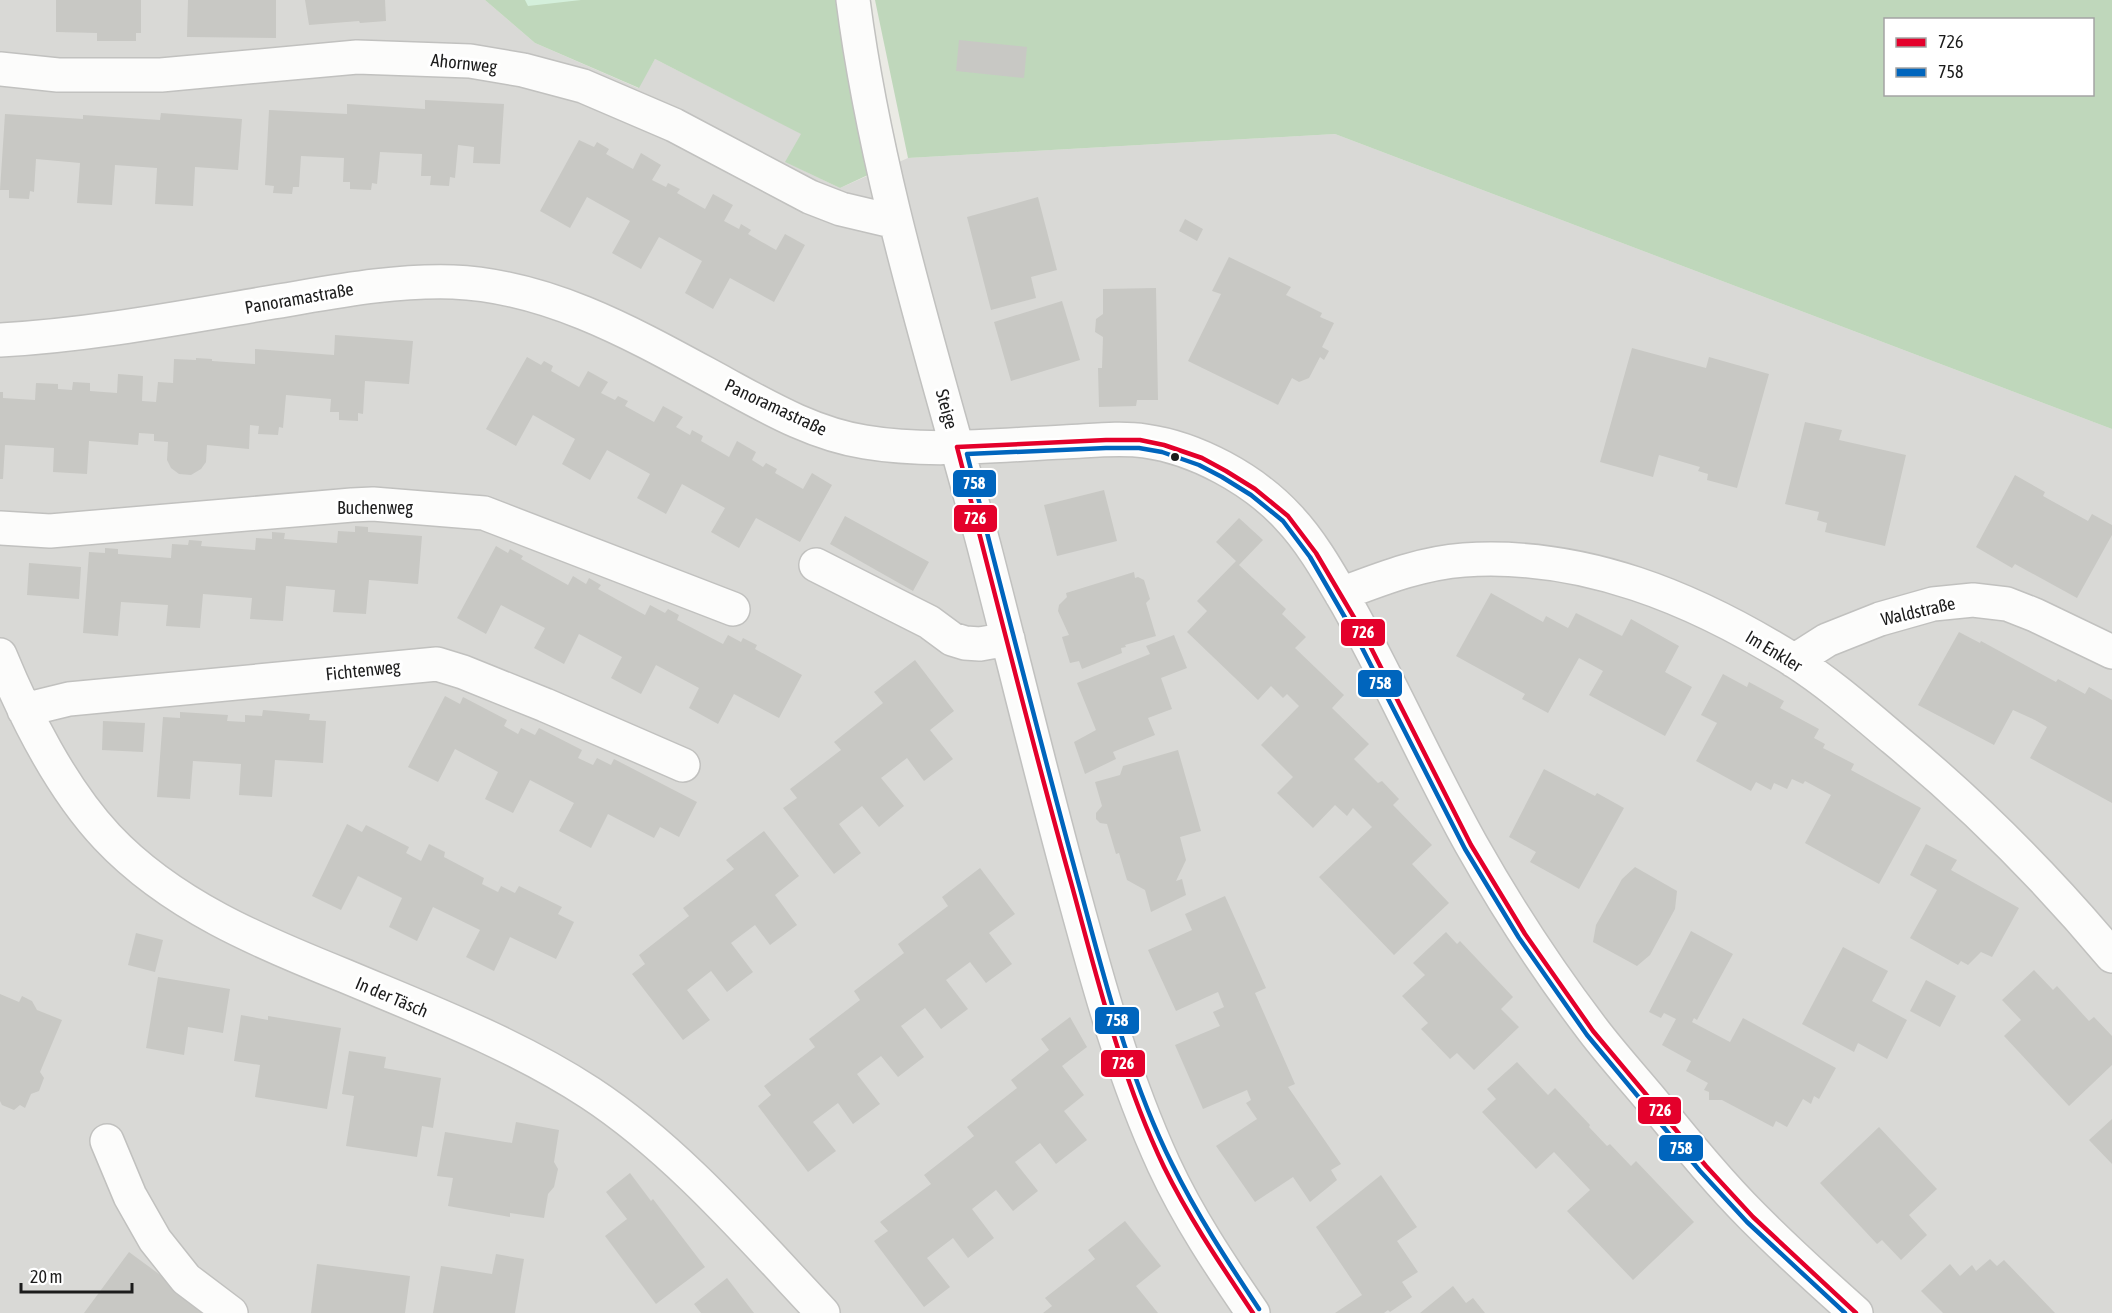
<svg xmlns="http://www.w3.org/2000/svg" width="2112" height="1313" font-family="'Asap Condensed',sans-serif">
<style>
.residential{fill:#d9d9d6}
.forest{fill:#bfd7bb;fill-rule:evenodd}
.park{fill:#d4efdb}
.building{fill:#c8c8c4}
.lines{fill:none;stroke-linecap:round;stroke-linejoin:round}
.minor-casing{stroke:#c1c1bf;stroke-width:36}
.minor{stroke:#fcfcfb;stroke-width:33}
.bus-1-casing{stroke:#fff;stroke-width:9}
.bus-2-casing{stroke:#fff;stroke-width:9}
.bus-1{stroke:#e4002b;stroke-width:4.5}
.bus-2{stroke:#0065bd;stroke-width:4.5}
.bus-dot{fill:#1c1c1c;stroke:#fff;stroke-width:2}
.labels{text-anchor:middle;dominant-baseline:central;stroke-width:6;stroke-linejoin:round;paint-order:stroke}
.street-label{font-size:18px;fill:#1c1c1c;stroke:#fff}
.line-badge{stroke:#fff;stroke-width:2}
.badge-label{font-size:16px;text-anchor:middle;font-weight:bold;fill:#fff}
</style>
<rect width="100%" height="100%" fill="#eaeae4"/>
<!-- residential -->
<path class="residential" d="M0,0H485L535,43L638,88L655,59L802,134L786,162L840,188L908,158L1335,134L2112,429V1313H0Z"/>
<!-- forest -->
<path class="forest" d="M485,0H836L870,174L840,188L785,162L801,134L655,59L639,88L535,43Z
M875,0H2112V429L1335,134L908,158ZM1886,20H2092V94H1886Z"/>
<!-- park -->
<path class="park" d="M525,0H581L528,6Z"/>
<!-- building -->
<path class="building" d="M56,0H141V33H136V41H97V33L56,32Z
M188,0H276V38L187,37Z
M305,0H385L386,21L360,23L359,21L309,25Z
M959,40L1027,47L1024,78L956,71Z
M425,100L504,104L500,164L473,163L474,147L458,145L455,178L450,177L449,186L430,185L431,176H421L422,154L380,152L377,184L372,183L371,190L350,189V182H343L344,158L301,156L299,187H293L292,194L273,193L274,186L265,185L269,110L347,114V104L425,109Z
M161,113L242,119L238,170L195,167L193,206L155,204L157,168L115,165L112,205L77,203L80,163L36,159L34,192L30,191L29,199L9,198V190H0L5,114L83,119V115L160,120Z
M579,140L594,147L597,142L609,149L606,154L633,169L641,153L661,165L652,180L666,187L668,183L680,189L677,193L705,209L713,194L733,205L724,221L739,229L741,224L751,230L748,234L776,250L785,234L805,245L774,302L730,278L713,309L685,293L702,261L659,237L641,269L612,253L630,221L587,197L570,228L540,211Z
M1038,197L1057,270L1031,277L1036,298L991,310L967,217Z
M1185,219L1203,229L1197,241L1179,231Z
M1229,257L1291,287L1286,295L1322,313L1320,317L1334,323L1322,347L1329,351L1324,360L1320,357L1309,378L1299,382L1292,378L1278,405L1188,361L1221,294L1212,291Z
M1156,288L1158,400H1137L1136,406L1099,407L1098,368H1102L1103,337L1095,332L1096,319L1103,314V289Z
M1062,301L1080,360L1011,381L994,322Z
M335,335L413,341L409,384L365,381L363,414L358,413V421L339,420V412H330L331,399L286,395L283,428L279,427L278,435L258,434L259,426L250,425L249,449L207,445L206,462L201,469L191,475L179,474L171,468L167,460L168,442L154,441V434L139,433L138,445L89,441L87,474L53,472L54,448L5,445L3,479H0V392H3V398L35,400L36,383L58,384V389L72,390L73,382L90,383V391L117,393L118,374L143,376L142,401L156,402L158,382L173,383L174,359L196,360V358L212,359V361L255,364V349L334,355Z
M1632,348L1706,368L1709,357L1769,374L1737,488L1707,480L1708,474L1698,471L1700,467L1659,455L1653,477L1600,462Z
M527,357L541,365L544,361L553,366L551,371L579,387L588,371L608,382L601,393L615,400L618,396L628,401L625,406L654,422L663,406L683,417L676,427L690,435L692,430L703,436L701,441L729,457L737,441L756,452L752,460L763,467L766,463L777,469L775,473L803,489L812,473L832,485L800,542L756,518L739,548L711,532L725,508L682,484L666,514L637,498L650,474L607,450L590,480L562,464L575,439L533,415L516,446L486,429Z
M1805,422L1842,430L1839,440L1906,455L1885,546L1825,532L1827,523L1817,520L1819,512L1785,504Z
M2015,475L2045,492L2043,496L2088,521L2092,514L2112,525V535L2077,598L2015,564L2012,568L1976,547Z
M1104,490L1117,541L1057,556L1044,505Z
M845,516L929,562L913,591L830,544Z
M1239,518L1263,540L1239,565L1286,609L1282,614L1306,637L1295,648L1344,695L1332,708L1369,744L1354,759L1378,783L1382,781L1399,799L1393,805L1432,845L1412,864L1449,903L1394,955L1319,877L1372,827L1353,808L1347,816L1335,805L1313,828L1277,793L1293,777L1261,745L1299,706L1287,694L1283,698L1271,686L1258,700L1187,632L1207,611L1197,601L1236,561L1216,542Z
M355,526L368,527V532L422,536L418,584L369,580L366,614L333,612L335,590L286,586L283,621L250,619L252,598L203,594L200,628L166,626L168,605L121,602L118,636L83,633L89,552L105,553V548L118,549V554L171,558L172,544L188,545L189,540L202,541L201,546L255,550L256,538L272,539V532L285,533L284,539L337,543L338,531L355,532Z
M496,546L508,553L510,549L523,556L521,559L568,585L573,576L586,584L589,578L601,585L598,589L645,615L650,605L665,613L668,609L679,615L677,620L723,644L728,635L741,642L743,638L757,645L755,649L802,675L779,718L734,694L718,724L689,708L699,688L656,665L641,694L611,678L622,657L579,634L564,664L534,648L545,628L501,605L486,634L457,618Z
M29,563L81,567L79,599L27,595Z
M1134,572L1135,578L1138,577L1144,580L1150,599L1146,603L1156,636L1125,645L1126,647L1121,648L1122,653L1082,669L1079,661L1070,663L1062,637L1069,635L1058,611L1059,605L1067,597L1066,593Z
M1491,593L1543,622L1546,616L1568,628L1576,613L1622,636L1631,619L1679,646L1665,672L1692,687L1665,736L1589,695L1603,671L1579,658L1548,713L1522,699L1525,694L1456,656Z
M1959,632L1980,643L1981,641L2056,682L2058,679L2085,694L2089,687L2112,700V803L2030,758L2047,727L2035,720L2013,710L1994,745L1918,705Z
M1174,635L1187,668L1161,678L1172,709L1148,718L1155,735L1113,752L1116,759L1085,774L1074,742L1096,730L1077,683L1150,654L1146,646Z
M915,660L954,711L930,730L953,759L924,781L907,758L881,778L904,806L879,827L862,806L839,824L861,853L834,874L783,808L797,798L790,789L841,750L834,742L883,703L874,692Z
M1723,674L1747,687L1749,682L1784,701L1780,708L1819,729L1814,738L1825,744L1823,748L1854,764L1851,770L1921,808L1879,884L1805,843L1831,795L1805,781L1803,784L1792,779L1787,789L1774,783L1771,790L1756,782L1751,791L1696,761L1717,723L1701,715Z
M445,696L460,704L463,697L507,720L504,726L518,734L521,728L535,735L539,728L582,750L578,758L593,765L597,758L611,765L614,759L697,802L679,837L660,827L654,838L608,814L591,848L559,831L574,803L530,780L513,813L485,799L498,772L455,749L438,782L408,767Z
M263,710L310,714L309,720L326,721L323,763L275,760L272,797L239,795L241,764L193,761L190,799L157,797L163,717L180,718V712L228,715L227,721L245,722V715L262,716Z
M103,721L145,723L143,752L102,750Z
M1178,750L1201,831L1180,837L1186,860L1176,881L1182,879L1186,895L1151,912L1145,890L1127,880L1119,853L1116,854L1107,824L1100,823L1096,819V813L1102,806L1095,782L1120,775L1123,766Z
M1544,769L1595,796L1597,793L1624,808L1579,889L1530,862L1536,852L1509,837Z
M347,824L362,832L366,825L409,847L406,853L421,861L429,844L445,852L444,857L484,878L482,884L498,892L501,886L515,893L519,886L562,907L558,914L574,922L556,959L510,937L494,971L466,957L480,930L433,907L417,941L389,927L402,898L358,876L341,910L312,896Z
M764,831L799,876L775,895L797,925L770,945L755,925L731,943L753,972L727,992L711,971L687,990L710,1020L683,1040L632,974L645,964L639,955L689,916L683,908L734,869L726,860Z
M1926,844L1957,860L1951,870L2019,908L1992,957L1981,952L1968,965L1961,961L1958,965L1910,938L1937,890L1910,875Z
M1635,867L1677,891L1675,909L1650,955L1637,966L1593,942L1596,925L1622,879Z
M980,868L1015,914L989,933L1012,964L986,983L970,962L946,980L968,1009L941,1029L925,1008L901,1026L924,1057L898,1077L881,1056L857,1074L880,1104L853,1124L838,1103L813,1122L836,1151L808,1172L758,1106L771,1095L764,1086L815,1047L809,1039L860,1000L854,991L904,953L898,944L948,906L942,897Z
M1225,896L1266,988L1255,993L1295,1084L1288,1087L1341,1164L1331,1170L1337,1180L1310,1202L1293,1177L1255,1202L1216,1146L1257,1119L1246,1103L1251,1100L1247,1090L1203,1109L1175,1045L1220,1026L1213,1012L1224,1007L1218,992L1176,1011L1148,950L1192,930L1185,914Z
M1691,931L1733,954L1697,1020L1694,1018L1692,1022L1730,1042L1743,1018L1836,1068L1819,1099L1814,1096L1811,1104L1803,1099L1787,1127L1776,1121L1773,1127L1722,1100H1709V1092L1704,1090L1708,1083L1686,1071L1691,1061L1662,1045L1676,1019L1664,1013L1661,1018L1649,1012Z
M1446,932L1457,944L1460,941L1513,997L1501,1009L1519,1027L1474,1070L1457,1053L1450,1059L1421,1029L1428,1023L1402,996L1425,975L1413,963Z
M136,933L163,940L155,972L128,965Z
M1843,947L1888,971L1872,1001L1907,1020L1887,1059L1858,1043L1854,1052L1802,1024Z
M2034,970L2053,990L2057,986L2089,1021L2094,1017L2112,1036V1065L2069,1106L2004,1036L2021,1020L2002,1000Z
M158,977L230,989L223,1033L188,1027L184,1055L146,1048Z
M1926,980L1956,996L1940,1027L1910,1011Z
M0,994L19,1002L22,996L32,1001L37,1010L62,1020L40,1072L44,1078L39,1091L31,1094L25,1108L20,1105L14,1110L2,1105L0,1101Z
M241,1015L268,1020V1016L341,1028L327,1109L255,1097L260,1065L234,1061Z
M1070,1017L1087,1047L1062,1066L1084,1095L1064,1111L1087,1140L1056,1164L1040,1143L1015,1162L1038,1191L1013,1211L996,1190L972,1209L994,1238L968,1258L953,1238L927,1258L950,1287L924,1307L874,1241L888,1231L880,1222L931,1184L924,1175L974,1136L967,1127L1017,1088L1011,1080L1049,1050L1041,1039Z
M349,1051L386,1057L384,1068L441,1078L433,1128L422,1126L417,1157L346,1146L354,1096L342,1094Z
M1517,1062L1548,1095L1555,1088L1590,1125L1589,1127L1607,1146L1610,1144L1631,1166L1636,1161L1694,1222L1633,1280L1567,1211L1590,1190L1554,1152L1536,1169L1482,1112L1496,1099L1487,1089Z
M2112,1119V1164L2089,1140Z
M516,1122L559,1130L554,1162L558,1169L554,1187L548,1194L544,1218L510,1213V1217L448,1206L453,1178L437,1176L445,1132L512,1143Z
M1879,1127L1937,1189L1909,1215L1927,1235L1901,1260L1882,1240L1877,1244L1820,1183Z
M630,1173L651,1201L653,1199L705,1267L656,1304L605,1236L627,1219L606,1192Z
M1381,1175L1417,1227L1397,1241L1418,1272L1402,1282L1412,1297L1390,1312L1388,1310L1384,1313H1335L1362,1295L1316,1227Z
M1125,1221L1161,1266L1136,1286L1158,1313H1043L1052,1306L1045,1298L1095,1259L1088,1250Z
M129,1252L212,1313H84Z
M496,1254L524,1259L515,1313H433L441,1266L492,1274Z
M1990,1259L1997,1266L2004,1260L2055,1313H1943L1921,1291L1950,1264L1960,1276L1972,1265L1976,1271Z
M317,1264L410,1276L405,1313H311Z
M727,1278L754,1313H701L694,1304Z
M1453,1286L1466,1303L1473,1298L1485,1313H1420Z"/>
<g class="lines">
<defs>
<path id="minor" d="M853,0C877,186 936,365 984,546C1014,662 1042,779 1074,895C1099,987 1124,1078 1164,1165C1188,1217 1220,1265 1253,1313
M0,69L58,75H161L357,57L470,61L523,70L583,86L674,125L810,197L841,209L896,222
M0,340C90,335 179,318 267,303C329,293 390,280 453,282C552,286 640,338 725,384C769,408 814,434 865,442C930,453 998,445 1064,442C1090,441 1119,437 1145,441C1196,448 1253,479 1288,517C1312,542 1330,575 1347,604C1391,683 1427,765 1471,844C1507,908 1548,971 1593,1030C1612,1055 1633,1078 1653,1102C1685,1141 1717,1181 1753,1217C1786,1250 1821,1282 1856,1313
M0,528L50,531L352,505L373,504L484,513L733,609
M816,565L929,622L952,639L965,643L980,644L1008,639
M1341,594C1381,579 1421,563 1464,560C1583,552 1694,598 1793,660C1829,683 1862,712 1894,739C1974,805 2046,877 2112,956
M0,655C25,716 62,789 107,837C171,905 260,942 345,976C428,1011 515,1044 590,1093C677,1150 752,1238 823,1313
M1794,661L1827,640L1880,619L1933,604L1973,600L2007,604L2035,615L2112,652
M24,710L69,699L437,664L463,672L545,705L683,765
M107,1141L130,1196L155,1240L186,1279L231,1313"/>
</defs>
<!-- minor casing -->
<use href="#minor" class="minor-casing"/>
<!-- minor -->
<use href="#minor" class="minor"/>
<defs>
<path id="bus-1" d="M1253,1313C1221,1265 1189,1218 1164,1167C1121,1077 1098,981 1072,886C1031,740 995,593 957,447L1106,440H1140L1164,445L1202,458L1226,471L1255,489L1288,516L1316,553L1365,636L1471,845L1525,934L1593,1031L1706,1166L1753,1217L1856,1313"/>
<path id="bus-2" d="M1259,1309C1228,1262 1197,1215 1172,1164C1129,1078 1106,984 1081,892C1041,746 1004,600 967,454L1106,448H1139L1162,452L1199,465L1222,477L1251,495L1283,521L1310,557L1358,640L1465,849L1519,938L1587,1035L1700,1171L1747,1222L1845,1313"/>
</defs>
<!-- bus-1 casing -->
<use href="#bus-1" class="bus-1-casing"/>
<!-- bus-2 casing -->
<use href="#bus-2" class="bus-2-casing"/>
<!-- bus-1 -->
<use href="#bus-1" class="bus-1"/>
<!-- bus-2 -->
<use href="#bus-2" class="bus-2"/>
</g>
<!-- markers -->
<circle class="bus-dot" cx="1175" cy="457" r="5"/>
<g class="labels">
<!-- street labels -->
<g class="street-label">
<text transform="translate(464 63) rotate(6)">Ahornweg</text>
<text transform="translate(299 298) rotate(-10)">Panoramastraße</text>
<text transform="translate(776 407) rotate(25)">Panoramastraße</text>
<text transform="translate(947 409) rotate(75)">Steige</text>
<text x="375" y="507">Buchenweg</text>
<text transform="translate(1918 611) rotate(-13)">Waldstraße</text>
<text transform="translate(1774 651) rotate(31)">Im Enkler</text>
<text transform="translate(363 670) rotate(-6)">Fichtenweg</text>
<text transform="translate(392 997) rotate(23)">In der Täsch</text>
</g>
</g>
<g class="line-badge">
<rect x="952" y="469" width="45" height="29" rx="6" fill="#0065bd"/>
<rect x="953" y="504" width="45" height="29" rx="6" fill="#e4002b"/>
<rect x="1340" y="618" width="46" height="29" rx="6" fill="#e4002b"/>
<rect x="1357" y="669" width="46" height="29" rx="6" fill="#0065bd"/>
<rect x="1094" y="1006" width="46" height="29" rx="6" fill="#0065bd"/>
<rect x="1100" y="1049" width="46" height="29" rx="6" fill="#e4002b"/>
<rect x="1637" y="1096" width="45" height="29" rx="6" fill="#e4002b"/>
<rect x="1658" y="1134" width="46" height="28" rx="6" fill="#0065bd"/>
</g>
<g class="badge-label">
<text x="974" y="489">758</text>
<text x="975" y="524">726</text>
<text x="1363" y="638">726</text>
<text x="1380" y="689">758</text>
<text x="1117" y="1026">758</text>
<text x="1123" y="1069">726</text>
<text x="1660" y="1116">726</text>
<text x="1681" y="1154">758</text>
</g>
<!-- legend -->
<rect x="1884" y="18" width="210" height="78" fill="#ffffff" stroke="#a4a4a4" stroke-width="1.5"/>
<rect x="1896" y="38" width="30" height="9" fill="#e4002b" stroke="#a4a4a4" stroke-width="1.5"/>
<text x="1938" y="48" font-size="18" fill="#1c1c1c">726</text>
<rect x="1896" y="68" width="30" height="9" fill="#0065bd" stroke="#a4a4a4" stroke-width="1.5"/>
<text x="1938" y="78" font-size="18" fill="#1c1c1c">758</text>
<!-- scale -->
<path d="M21 1283v9h111v-9" fill="none" stroke="#1c1c1c" stroke-width="3"/>
<text x="30" y="1283" font-size="18" fill="#1c1c1c" stroke="#ffffff" stroke-width="4.5" paint-order="stroke">20 m</text>
</svg>
